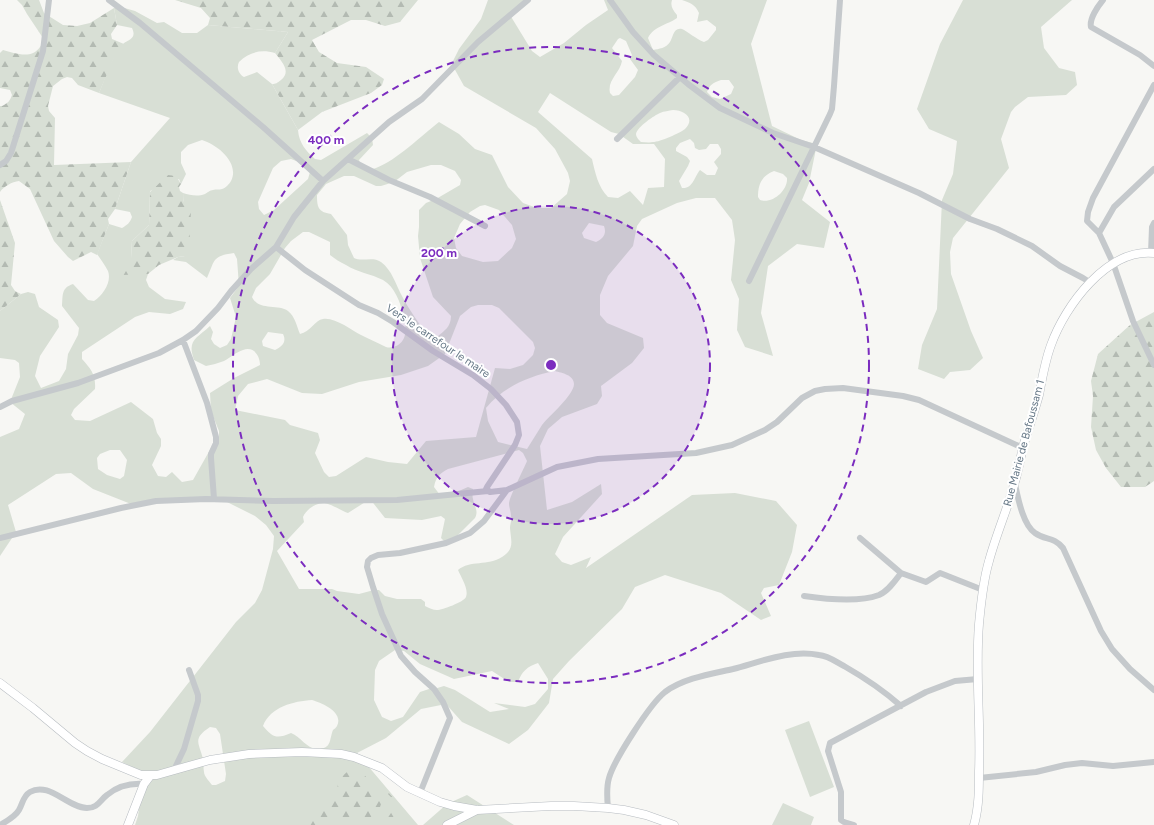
<svg xmlns="http://www.w3.org/2000/svg" width="1154" height="825" font-family="Figtree,sans-serif">
<style>
.grass{fill:#d8dfd5;fill-rule:evenodd}
.forest{fill:url(#forest-firs)}
.lines{fill:none;stroke-linecap:round;stroke-linejoin:round}
.secondary-casing{stroke:#b7bcc1;stroke-width:9}
.street{stroke:#c5c9cc;stroke-width:6}
.secondary{stroke:#fff;stroke-width:8}
.ring{fill:none;stroke:#7b2cbf;stroke-width:2;stroke-dasharray:7 5}
.labels{text-anchor:middle;dominant-baseline:central;stroke-width:4;stroke-linejoin:round;paint-order:stroke}
.street-label{font-size:11px;fill:#657786;stroke:#fff}
.centre{fill:#7b2cbf;stroke:#fff;stroke-width:2}
.ring-label{font-size:12px;text-anchor:middle;font-weight:bold;fill:#7b2cbf;stroke:#fff;stroke-width:4;stroke-linejoin:round;paint-order:stroke}
</style>
<defs>
<pattern id="forest-firs" width="22" height="20" patternUnits="userSpaceOnUse"><rect width="22" height="20" fill="#d8dfd5"/><path d="M5 1l3.5 6h-7zM16 11l3.5 6h-7z" fill="#b3bab2"/></pattern>
</defs>
<rect width="100%" height="100%" fill="#f7f7f4"/>
<!-- grass -->
<path class="grass" d="M488,0H526L510,15L532,51L540,57L564,43L586,25L608,10L604,0H672C670,6 673,10 677,15V18C667,25 654,26 648,38L653,50C659,49 666,48 670,42C673,38 673,27 682,29C687,31 696,39 704,42L708,40L716,30V27L707,20L697,22L699,13C695,4 690,3 682,0H767L751,44L772,126L801,140L817,144L809,183L802,200L830,222L824,248L797,244L768,266L761,313L773,356L745,347L737,330L739,299L731,280L735,240L732,220L715,198H696L677,203L642,219L637,226L633,246L608,276L600,295V315L607,323L643,338L644,348L632,363L601,386L602,396L597,404L562,417L548,429L540,446L547,510L572,502L601,484L602,494L563,537L555,554L562,562L571,565L591,557L586,568L692,495L735,493L776,501L797,525L792,552L779,585L764,588L761,593L771,616L761,620L721,593L665,575L635,587L622,609L569,661L553,679L549,703L528,730L509,744L462,722L446,704L421,709L386,738L357,753L418,825H135L138,816L144,773L122,762L150,732L236,622L255,603L262,590L273,549L274,536L266,525L255,516L217,497L131,504L93,489L71,473L56,474L8,505L16,532L0,556V437L19,429L25,414L10,402L20,377L19,363L15,360L0,358V311L21,294L28,292L35,294L39,307L58,320L59,327L40,356L35,376L41,388L59,381L66,369L68,354L78,335L79,328L62,306C63,295 61,288 73,284L88,300L94,301C103,295 112,282 108,271C105,265 101,260 97,254L109,224L122,228C127,225 130,223 132,217L130,212L115,209L131,162L170,118L99,93C106,77 111,57 123,44C129,39 137,39 132,28L117,25L114,8L121,7L135,11L157,23L164,22L182,33H197L208,25L288,32L275,53C261,49 249,52 239,62C236,68 239,74 244,77L257,72L272,84L298,130C299,143 306,151 315,159L321,160L367,133L372,138L373,145L359,160L361,166C366,168 371,170 376,168C397,160 421,136 439,122L459,134L475,149L492,155L508,187L523,203L537,208H551L567,194L570,181L568,173L555,149L536,128L464,86L454,68L453,61L459,49L481,19ZM620,38L626,41L632,55L630,59L638,70L635,77L619,95L613,96L610,93C607,80 620,73 622,61L612,48L618,39ZM721,80H729L734,87L731,94L720,99L712,97L707,92C710,84 713,83 721,80ZM550,93L611,132L619,134L633,144H654L665,159L664,187L648,188L643,205L630,191L618,198L608,197C598,187 595,172 592,159L538,112ZM673,110C684,110 696,118 685,129C680,133 660,142 653,142C649,143 645,142 641,142C639,140 636,137 636,134C637,127 655,115 660,113C664,111 669,111 673,110ZM690,139L694,143L695,148L699,150L706,149L710,144H718L721,149V154L714,162L718,168L715,175H707L700,170C694,177 693,189 682,188L679,181L688,166L690,161L687,157L676,151V148L680,143ZM202,140C218,145 240,163 231,181C229,184 226,188 222,189C219,190 216,189 213,190C210,190 207,193 205,194C197,197 190,195 183,193L185,256L178,257L173,260L186,262L207,278C215,260 212,256 234,253L237,259L239,286L230,298L236,317L231,339L227,345L220,348L214,344L211,339L213,332L210,326C196,339 187,340 194,360L206,366C212,365 218,363 224,361C230,358 236,352 243,350C254,346 260,356 260,365L234,378L210,393L211,411L219,431V438L211,448L193,480L182,482L172,472L166,477L158,476L152,465L161,446V439L157,433L153,419L131,402L90,421L75,420L71,415L74,409L95,389C96,375 91,369 82,359V352L135,317L149,312L170,314L183,309L186,302L165,299L149,287L146,280L148,274L131,258L132,241L149,225L150,191L179,179L181,184L186,174L181,163V152L188,145ZM291,159L304,164L310,172L308,179L274,210L264,215L259,209L258,202L273,168L281,161ZM431,165H441L455,171L461,180L460,185L436,199L426,203L419,210V227L418,236L420,258L433,297L451,316C451,327 444,331 437,337L427,335C419,323 409,310 402,296C396,285 392,270 381,262C373,256 362,262 354,258L348,245L347,235L331,214C318,212 317,207 317,195L326,184L344,176H354L376,186H381L394,182L407,172ZM774,171L783,174L787,178C788,190 773,204 760,200L758,197C758,185 761,176 774,171ZM485,205L499,210L512,225L516,239L512,248L498,261L483,262L462,256L456,248L454,238L460,224L470,212L480,206ZM589,223L604,226C607,234 603,239 596,242L584,238L582,233ZM303,232H309L330,242V255C335,259 340,262 346,265C357,272 371,274 383,280C395,287 400,302 403,314C405,323 407,330 404,338C401,345 393,349 386,347C378,343 369,339 361,335C351,330 335,317 323,319C315,320 310,332 300,334C297,327 295,316 288,311C278,304 258,311 252,297L256,288L270,274L285,248L291,241ZM478,305H492L499,308L533,342L535,348L533,355L523,365L510,369L495,368L476,437L426,441L407,464L388,462L366,457L336,476L329,477L324,472L315,453L320,440L318,433L290,425L285,420L235,410L238,396L248,384L267,379L302,393L322,394L359,382L401,375L428,366L445,354L460,316L471,307ZM268,332L283,334C287,342 282,347 275,350L263,346L262,341ZM555,371C562,373 574,375 574,384C574,395 549,416 542,425C537,433 532,441 527,449L498,442L488,421L486,408C503,387 529,376 555,371ZM110,450H120L127,460L124,476L120,479L107,475L98,469L97,458L100,454ZM519,450L523,453L527,461C524,469 509,497 509,504C509,507 511,512 511,516C512,520 510,524 510,528C511,541 515,549 502,557C488,566 470,560 458,570C461,577 469,589 466,597C464,602 442,610 437,610C433,610 429,608 425,606V602L421,599H397L385,596L379,590H374L359,594L337,591L332,589H299L277,551L304,522L303,517C306,510 315,503 324,503C329,503 342,511 348,513L370,499L385,518L422,520L441,516L445,519L441,538L445,542L454,539L475,518C479,510 474,507 473,499C472,496 473,492 473,489L468,487L450,495H440L434,487C436,477 439,474 448,469ZM395,650L404,651L420,664L454,679L492,671L509,682H518C522,671 527,667 538,663L548,679V689L535,704L525,707L494,703L509,709L490,712L455,690L444,686L434,689H429L420,692L403,717L391,721L382,717L374,700L375,670L379,661ZM312,700C322,703 344,712 337,726C336,728 334,729 333,730C329,740 332,749 317,749C306,748 301,737 291,733C277,739 273,738 263,726C270,707 294,701 312,700ZM210,727L216,728L220,734L226,774L225,781L216,785H212C209,781 204,776 204,772C203,768 204,763 203,759C199,742 192,739 210,727Z
M963,0H1072L1041,27L1044,48L1059,68L1075,72L1077,85L1066,95L1028,97L1015,107L1011,112L1001,139L1009,168L953,238L950,252L951,274L971,331L983,358L970,370L950,372L944,379L918,369L922,345L937,309L942,200L953,174L957,141L929,129L917,109L940,44Z
M809,721L834,787L810,797L785,730Z
M467,795L514,825H423L447,804Z
M783,803L814,817L811,825H772Z"/>
<!-- forest -->
<path class="forest" d="M17,0H39L44,13L63,25L77,26L90,23L114,8L117,25L111,34L112,39L124,44L113,60L99,93L78,85L72,78L67,77L62,79L53,86L48,106L49,111L55,118L54,165L131,162L115,209L108,219L109,224L97,255L91,252L73,261L68,257L54,241L30,189L19,181C12,182 4,186 0,192V106H2C8,103 10,101 12,95L10,90L0,88V53L3,50C15,53 31,60 40,47C42,45 43,41 43,38L27,14L22,5Z
M175,0H418L400,22L385,26L366,20H351L312,40L319,52L337,63L366,67L384,79L382,85L371,93L322,112L298,130L272,84C276,84 277,83 281,80C292,71 281,61 275,53L288,32L208,25L210,18L201,8Z
M168,175L176,176L181,184L179,187L180,191L183,193V201L191,210L189,252L185,256L178,257L159,265L148,274L122,275V266L131,258L132,241L149,225L150,192Z
M0,200L15,243L11,285L15,291L21,294L0,311Z
M1154,312V481L1145,487H1121L1106,468L1096,450L1091,427L1093,396L1091,381L1098,354L1130,325Z
M347,772L363,773L366,777L368,786L387,791L395,800V825H383L391,813L395,802L394,800L387,793L384,795L380,807L370,818L356,821L353,825C350,825 348,825 345,825C338,822 338,816 329,825H307L337,797L338,780Z"/>
<g class="lines">
<defs>
<path id="secondary" d="M0,683L33,708L75,743L87,751L102,759L141,775H157L210,760L249,754L302,752L341,754L354,757L382,768L407,787L440,802L454,806L477,810L551,806H574L608,808L624,810L646,815L674,825
M128,825L144,784L150,776
M447,825L477,810
M974,825C979,807 979,789 979,771C981,722 975,672 979,624C981,602 983,581 989,561C996,535 1007,510 1014,485C1018,472 1020,460 1023,447C1028,430 1034,413 1039,395C1042,379 1045,361 1051,345C1065,306 1107,248 1154,253"/>
</defs>
<!-- secondary casing -->
<use href="#secondary" class="secondary-casing"/>
<!-- street -->
<path class="street" d="M109,0L140,23L263,127L323,181
M610,0L633,32L654,55L688,84L720,108L773,133L814,147L919,193L970,219L997,229L1032,246L1060,266L1083,278L1091,283
M1103,0C1098,6 1089,19 1091,27L1140,55L1154,66
M617,139L680,77
M348,159L389,180L430,197L485,226
M0,165L6,161L11,153L43,51L49,0
M1154,169L1114,207L1099,233L1113,263L1133,321L1154,365
M1099,233L1087,221L1088,212L1093,198L1154,85
M276,247L305,270L359,305L378,313L393,322L433,351L473,375L491,389L506,405L517,422L519,435L515,445L487,487L486,489L490,492L507,490
M1151,253L1152,227L1154,223
M749,281L830,114L832,109L834,86L840,0
M183,340L207,403L216,437V443L211,454V458L214,499
M0,407L12,401L78,383L159,353L183,340L196,331L218,308L231,291L251,269L276,247L294,217L323,181L389,122L422,99L478,42L528,0
M1015,484C1018,498 1023,525 1035,533C1046,541 1053,536 1063,548L1101,631L1112,649L1130,669L1154,690
M0,538L121,508L156,501L206,499L273,501L397,500L488,491
M860,538L901,573L926,582L940,573L983,590
M804,596C825,599 858,603 879,595C888,591 895,581 901,573
M174,770L184,749L198,701V695L189,670
M979,778L1036,772L1065,765L1082,763L1113,766L1154,762
M420,793L450,718L443,702L434,689L415,672L401,656L382,614L373,587L367,567L368,561L371,558L378,555L400,553L446,543L470,533L484,521L507,490L557,467L598,459L696,453L732,445L765,430L777,422L802,398L815,391L825,389L843,388L903,396L919,400L1023,448
M608,808C607,798 606,788 609,778C614,760 650,704 665,692C684,678 711,674 733,669C760,662 791,649 819,655C829,656 836,662 844,666C865,678 883,690 901,706
M0,825C7,821 15,817 19,810C23,803 23,796 30,792C49,781 68,808 87,808C98,808 100,800 107,795C118,786 130,783 144,784
M854,825L844,822L841,820V792L828,751L830,743L926,692L955,681L978,679"/>
<!-- secondary -->
<use href="#secondary" class="secondary"/>
</g>
<!-- distance rings -->
<circle cx="551" cy="365" r="159" fill="#7b2cbf" fill-opacity=".12"/>
<g class="ring">
<circle cx="551" cy="365" r="159"/>
<circle cx="551" cy="365" r="318"/>
</g>
<g class="labels">
<!-- street labels -->
<g class="street-label">
<text transform="translate(438 341) rotate(34)">Vers le carrefour le maire</text>
<text transform="translate(1024 443) rotate(-75)">Rue Mairie de Bafoussam 1</text>
</g>
</g>
<circle cx="551" cy="365" r="6" class="centre"/>
<g class="ring-label">
<text x="326" y="144">400 m</text>
<text x="439" y="257">200 m</text>
</g>
</svg>
